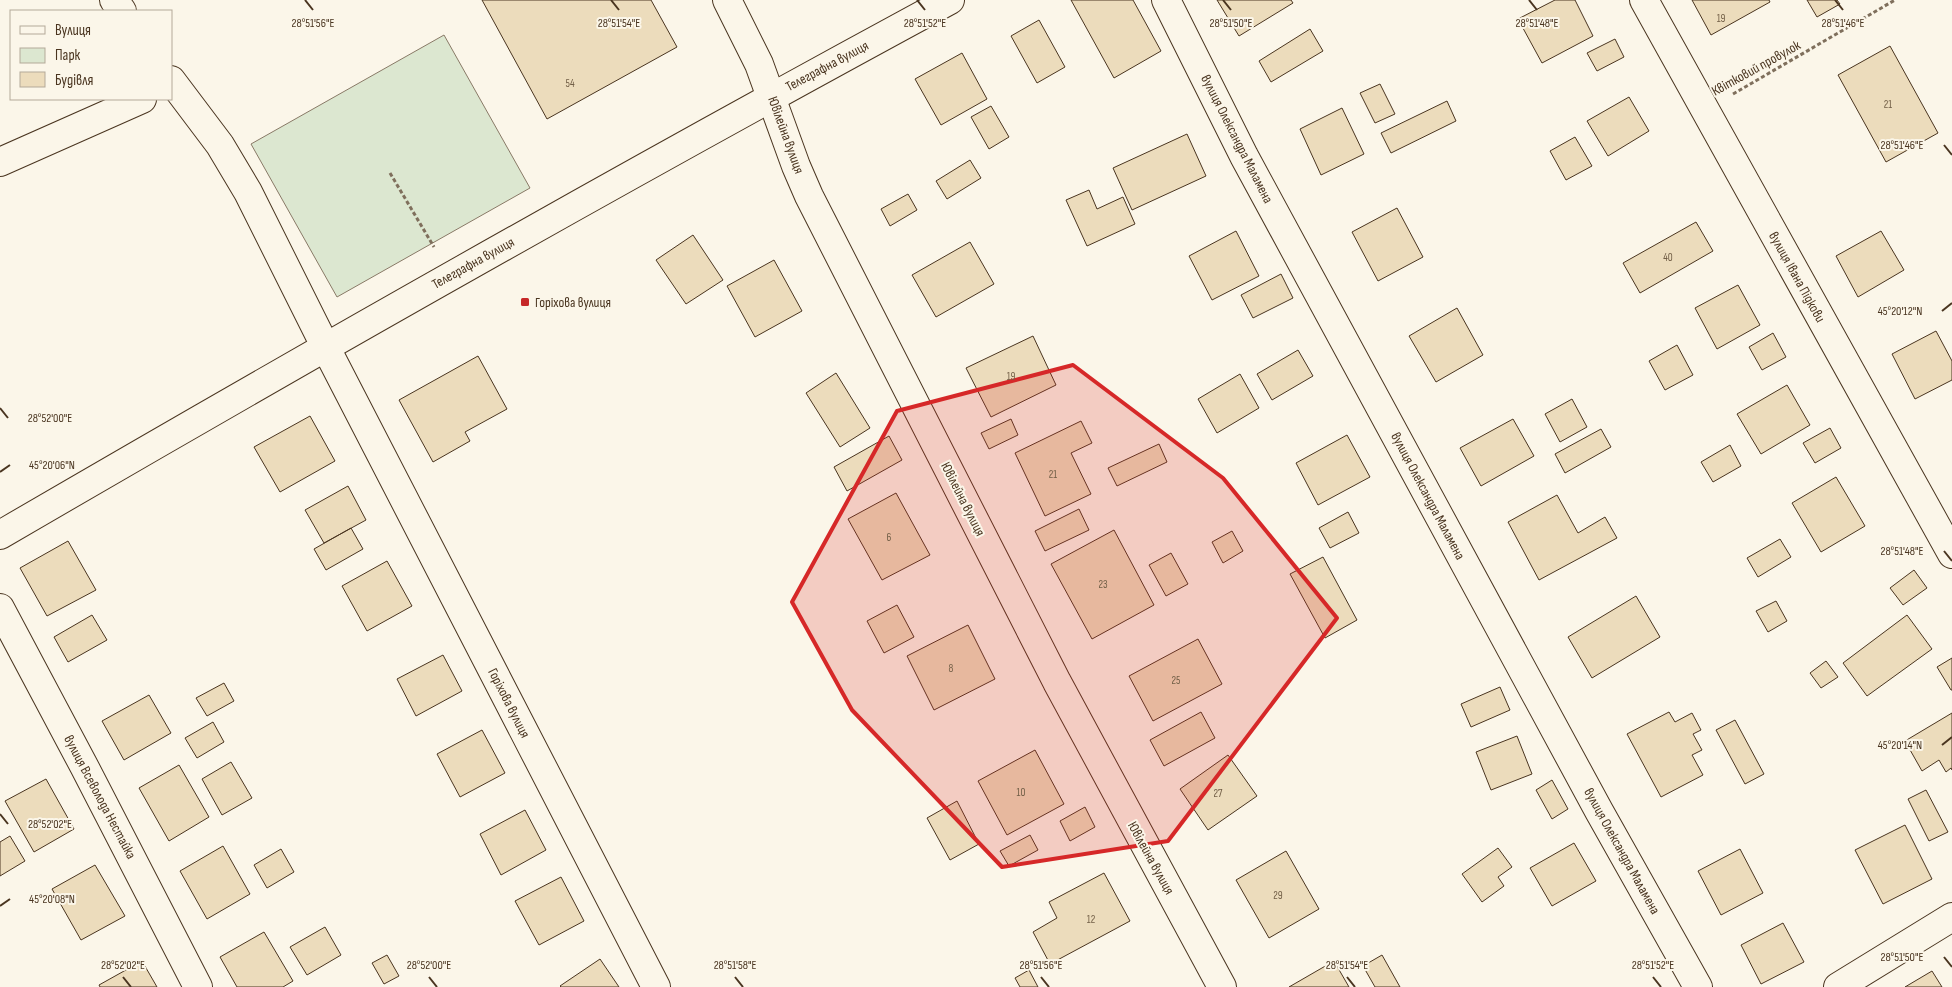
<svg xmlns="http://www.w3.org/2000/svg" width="1952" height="987" font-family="'Sofia Sans Condensed',sans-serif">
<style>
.green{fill:#dce7d0;stroke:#887966}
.building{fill:#ecdcbc;stroke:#4a3520}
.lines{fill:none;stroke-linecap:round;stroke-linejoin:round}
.minor-casing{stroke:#4a3520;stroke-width:30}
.tertiary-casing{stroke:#4a3520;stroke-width:30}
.path{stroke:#7f6f5c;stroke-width:3;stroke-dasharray:4 2.5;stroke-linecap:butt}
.minor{stroke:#fbf6e9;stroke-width:28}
.tertiary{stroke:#fbf6e9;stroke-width:28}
.marked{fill:#d62828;fill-opacity:0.2;stroke:#d62828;stroke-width:4;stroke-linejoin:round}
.ticks{fill:none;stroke:#4a3520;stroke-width:2}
.poi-dot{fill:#c62828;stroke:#fbf6e9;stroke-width:2}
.labels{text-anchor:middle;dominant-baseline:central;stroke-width:4;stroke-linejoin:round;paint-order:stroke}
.number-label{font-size:11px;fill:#725f47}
.street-label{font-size:14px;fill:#4a3520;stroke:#fbf6e9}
.poi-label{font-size:14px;fill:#4a3520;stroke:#fbf6e9;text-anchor:start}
.ticks-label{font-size:12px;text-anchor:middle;fill:#4a3520;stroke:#fbf6e9;stroke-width:4;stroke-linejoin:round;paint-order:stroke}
</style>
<rect width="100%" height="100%" fill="#fbf6e9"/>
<!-- green -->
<path class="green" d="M444,35L530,188L337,297L251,144Z"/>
<!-- building -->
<path class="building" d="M482,0H651L677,47L547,119Z
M1071,0H1133L1161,51L1114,78Z
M1217,0H1291L1293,3L1239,36Z
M1555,0H1575L1593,36L1542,63L1518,19Z
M1692,0H1769L1770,2L1711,35Z
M1807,0H1837L1840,4L1817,17Z
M1039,20L1065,67L1037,83L1011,36Z
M1310,29L1323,51L1271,82L1259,61Z
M1615,39L1624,57L1597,71L1587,53Z
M1890,46L1938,133L1886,162L1838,75Z
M962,53L987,99L941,125L915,79Z
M1380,84L1395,114L1375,123L1360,93Z
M1629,97L1649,131L1608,156L1587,121Z
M1447,101L1456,121L1391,153L1381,133Z
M991,106L1009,137L989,149L971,117Z
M1342,108L1364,154L1321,175L1300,129Z
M1187,134L1206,176L1132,210L1113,168Z
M1575,137L1592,166L1566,180L1550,151Z
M970,160L981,178L947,199L936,181Z
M1089,190L1097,209L1123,197L1135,224L1087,246L1066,200Z
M908,194L917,210L890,226L881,209Z
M1397,208L1423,257L1378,281L1352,232Z
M1696,222L1713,251L1640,293L1623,263Z
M1236,231L1259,276L1212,300L1189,256Z
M1881,231L1904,270L1858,297L1836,256Z
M693,235L723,280L686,304L656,260Z
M970,242L994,284L936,317L912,275Z
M774,260L802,311L755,337L727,286Z
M1281,274L1293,298L1253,318L1241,295Z
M1738,285L1760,325L1717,349L1695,308Z
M1457,308L1483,355L1436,382L1409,336Z
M1936,331L1952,361V380L1915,399L1892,354Z
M1773,333L1786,357L1762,370L1749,347Z
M1033,336L1056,385L991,417L966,368Z
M1677,345L1693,375L1665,390L1649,361Z
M1298,350L1313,376L1272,400L1257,374Z
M478,356L507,409L465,432L470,441L433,462L399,400Z
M836,373L870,428L840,447L806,393Z
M1240,374L1259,408L1217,433L1198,399Z
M1787,385L1810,425L1761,454L1737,414Z
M1572,399L1587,427L1560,442L1545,414Z
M310,416L335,461L280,492L254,447Z
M1011,419L1018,435L989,449L981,433Z
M1513,419L1534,456L1481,486L1460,448Z
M1081,421L1092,443L1071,453L1091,494L1045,516L1015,453Z
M1830,428L1841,448L1815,463L1803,443Z
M1601,429L1611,447L1565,473L1555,454Z
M1347,435L1370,477L1318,505L1296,463Z
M889,436L902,460L847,491L834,467Z
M1159,444L1167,462L1117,486L1108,468Z
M1730,445L1741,466L1713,482L1701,462Z
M1836,477L1865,526L1821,552L1792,503Z
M348,486L366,520L324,543L305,510Z
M896,493L930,555L882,580L848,519Z
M1557,495L1578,533L1605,517L1617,538L1539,580L1508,522Z
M1079,509L1089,530L1045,551L1035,531Z
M1348,512L1359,533L1330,548L1319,528Z
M351,528L363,549L326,570L314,549Z
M1114,530L1154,605L1092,639L1051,564Z
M1232,531L1243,551L1223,563L1212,542Z
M1780,539L1791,557L1758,577L1747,558Z
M68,541L96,590L47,616L20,568Z
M1171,553L1188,584L1166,596L1149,565Z
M1323,557L1357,620L1325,638L1290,574Z
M387,561L412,606L367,631L342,586Z
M1914,570L1927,588L1903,605L1890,588Z
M1636,596L1660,637L1592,678L1568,637Z
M1776,601L1787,621L1768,632L1756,611Z
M897,605L914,637L884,653L867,621Z
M92,615L107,640L68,662L54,637Z
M1907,615L1932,649L1867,696L1843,663Z
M968,625L995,679L934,710L907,656Z
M1198,639L1222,684L1153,721L1129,676Z
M443,655L462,691L416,716L397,679Z
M1952,658V690H1951L1937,667Z
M1826,661L1838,677L1821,688L1810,673Z
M224,683L234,701L207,716L196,698Z
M1500,687L1510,710L1471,727L1461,704Z
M149,695L171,733L124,760L102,721Z
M1201,712L1215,738L1164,766L1150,740Z
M1669,712L1675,722L1692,713L1701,730L1693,734L1702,750L1692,755L1703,775L1661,797L1627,734Z
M1952,713V770L1951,768L1946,772L1939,760L1922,771L1905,741Z
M1735,720L1764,774L1745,784L1716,730Z
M213,722L224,742L197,758L185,738Z
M482,730L505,773L460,797L437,754Z
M1517,736L1532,774L1491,790L1476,752Z
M1035,750L1064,804L1007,835L978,781Z
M1228,755L1257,796L1208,830L1180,789Z
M231,762L252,798L222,815L202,779Z
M179,765L209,817L169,841L139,788Z
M46,779L74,829L34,852L5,801Z
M1552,780L1568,809L1552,819L1536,790Z
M1926,790L1948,832L1929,841L1908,799Z
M957,801L979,844L950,860L927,818Z
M1085,807L1095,827L1070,841L1060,821Z
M525,810L546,850L501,875L480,834Z
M1905,825L1932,879L1883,904L1855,850Z
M1030,835L1038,850L1009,866L1000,851Z
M10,836L25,861L0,876V842Z
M1574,843L1596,881L1552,906L1530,868Z
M223,846L250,894L207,919L180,871Z
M1498,848L1512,867L1498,877L1504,886L1482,902L1462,874Z
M281,849L294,872L267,888L254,865Z
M1740,849L1763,893L1721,915L1698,871Z
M1286,851L1319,909L1269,938L1236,880Z
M95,865L125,916L81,940L52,889Z
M1104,873L1130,921L1050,964L1033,932L1057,918L1049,902Z
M561,877L584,921L539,945L515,901Z
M1783,923L1804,962L1761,984L1741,945Z
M325,927L341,955L307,975L290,947Z
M264,932L293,981L283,987H237L220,957Z
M387,955L399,976L384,984L372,963Z
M1382,955L1400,987H1375L1363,966Z
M600,959L619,987H561L560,986Z
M142,961L157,987H100L99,985Z
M1334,961L1349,987H1289Z
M1029,970L1038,987H1020L1015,978Z
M1932,971L1942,987H1905Z"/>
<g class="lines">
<defs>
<path id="minor" d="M114,0L122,11
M727,0L759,64L796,166L809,196L1057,682L1222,987
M1166,0L1244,156L1599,811L1698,987
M1644,0L1952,554
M171,80L220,145L248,192L325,346L656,987
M0,162L142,99
M0,608L84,766L198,987
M1838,987L1952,917"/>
<path id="tertiary" d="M0,535C314,352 630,173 950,0"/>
</defs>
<!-- minor casing -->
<use href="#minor" class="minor-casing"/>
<!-- tertiary casing -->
<use href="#tertiary" class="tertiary-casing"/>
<!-- path -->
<path class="path" d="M1733,94L1895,0
M390,173L434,247"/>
<!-- minor -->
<use href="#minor" class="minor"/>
<!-- tertiary -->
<use href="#tertiary" class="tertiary"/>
</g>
<!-- marked area -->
<path class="marked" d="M1073,365L1223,478L1337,618L1168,841L1002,867L852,710L792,602L897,411Z"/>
<!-- ticks -->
<path class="ticks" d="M305,0L313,10M611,0L619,10M917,0L925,10M1223,0L1231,10M1529,0L1537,10M1835,0L1843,10M1944,145L1952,155M1942,311L1952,303M0,408L8,418M0,472L10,465M1944,551L1952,561M1942,745L1952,737M0,814L8,824M0,906L10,899M1944,957L1952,967M123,977L131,987M429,977L437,987M735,977L743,987M1041,977L1049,987M1347,977L1355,987M1653,977L1661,987"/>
<!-- markers -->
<rect class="poi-dot" x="520" y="297" width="10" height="10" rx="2.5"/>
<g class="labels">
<!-- number labels -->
<g class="number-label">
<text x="1721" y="18">19</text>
<text x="570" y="83">54</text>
<text x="1888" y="104">21</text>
<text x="1668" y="257">40</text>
<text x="1011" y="376">19</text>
<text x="1053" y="474">21</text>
<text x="889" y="537">6</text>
<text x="1103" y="584">23</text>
<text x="951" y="668">8</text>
<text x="1176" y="680">25</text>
<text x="1021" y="792">10</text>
<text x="1218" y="793">27</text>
<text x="1278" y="895">29</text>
<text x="1091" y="919">12</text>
</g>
<!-- street labels -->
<g class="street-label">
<text transform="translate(827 66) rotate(-28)">Телеграфна вулиця</text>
<text transform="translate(1756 68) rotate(-29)">Квітковий провулок</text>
<text transform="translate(786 135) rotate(70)">Ювілейна вулиця</text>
<text transform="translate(1237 139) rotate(63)">вулиця Олександра Маламена</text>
<text transform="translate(473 263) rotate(-29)">Телеграфна вулиця</text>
<text transform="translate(1797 277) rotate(61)">вулиця Івана Підкови</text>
<text transform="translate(1428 496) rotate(62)">вулиця Олександра Маламена</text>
<text transform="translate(963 499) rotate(63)">Ювілейна вулиця</text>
<text transform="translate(509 703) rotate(63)">Горіхова вулиця</text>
<text transform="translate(100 797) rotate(62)">вулиця Всеволода Нестайка</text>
<text transform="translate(1622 851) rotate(61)">вулиця Олександра Маламена</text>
<text transform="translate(1151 858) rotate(61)">Ювілейна вулиця</text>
</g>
<!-- poi labels -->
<g class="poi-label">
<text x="535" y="302">Горіхова вулиця</text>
</g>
</g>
<g class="ticks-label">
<text x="313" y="27">28°51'56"E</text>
<text x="619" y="27">28°51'54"E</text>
<text x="925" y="27">28°51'52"E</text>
<text x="1231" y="27">28°51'50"E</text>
<text x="1537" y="27">28°51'48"E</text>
<text x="1843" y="27">28°51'46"E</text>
<text x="1902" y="149">28°51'46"E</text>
<text x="1900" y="315">45°20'12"N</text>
<text x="50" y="422">28°52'00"E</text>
<text x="52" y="469">45°20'06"N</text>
<text x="1902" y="555">28°51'48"E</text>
<text x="1900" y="749">45°20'14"N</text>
<text x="50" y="828">28°52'02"E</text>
<text x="52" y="903">45°20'08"N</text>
<text x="1902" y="961">28°51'50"E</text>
<text x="123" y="969">28°52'02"E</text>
<text x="429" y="969">28°52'00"E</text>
<text x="735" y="969">28°51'58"E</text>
<text x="1041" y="969">28°51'56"E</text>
<text x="1347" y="969">28°51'54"E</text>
<text x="1653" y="969">28°51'52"E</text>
</g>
<!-- legend -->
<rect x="10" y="10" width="162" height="90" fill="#fbf6e9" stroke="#b4a999"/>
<rect x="20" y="26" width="25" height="8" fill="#fbf6e9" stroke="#b4a999"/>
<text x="55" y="35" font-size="15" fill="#4a3520">Вулиця</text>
<rect x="20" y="48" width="25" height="15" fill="#dce7d0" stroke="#b4a999"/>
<text x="55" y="60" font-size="15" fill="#4a3520">Парк</text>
<rect x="20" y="72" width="25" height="15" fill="#ecdcbc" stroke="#b4a999"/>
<text x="55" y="85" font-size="15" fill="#4a3520">Будівля</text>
</svg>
